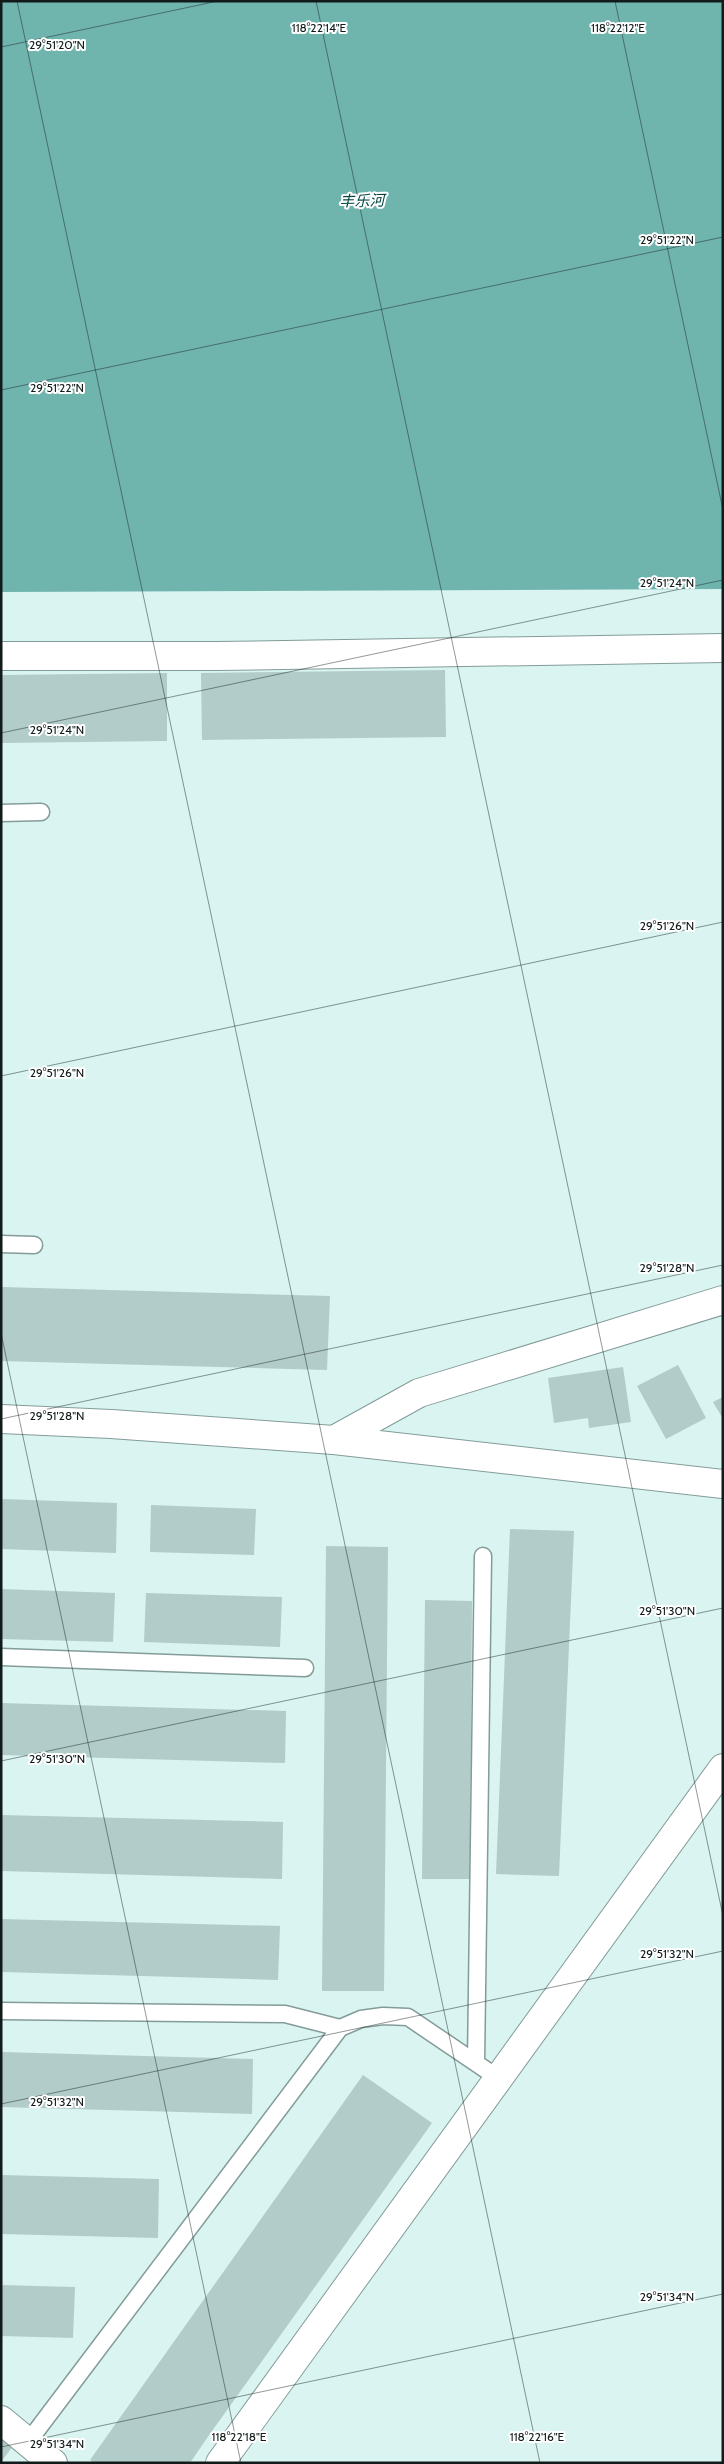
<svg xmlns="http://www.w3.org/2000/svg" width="724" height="2464" font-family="Cabin,'Noto Sans SC',sans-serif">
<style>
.water{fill:#70b4ae}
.building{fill:#b2ccc9}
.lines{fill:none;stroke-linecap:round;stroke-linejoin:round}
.lane-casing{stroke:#839c99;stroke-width:19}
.street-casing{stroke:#839c99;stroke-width:30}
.secondary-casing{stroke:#839c99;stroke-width:30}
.lane{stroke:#fff;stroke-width:16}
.street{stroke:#fff;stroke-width:28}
.secondary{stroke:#fff;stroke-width:28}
.ticks{fill:none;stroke:#111b1a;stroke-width:1;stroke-opacity:0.45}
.labels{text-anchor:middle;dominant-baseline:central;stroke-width:4;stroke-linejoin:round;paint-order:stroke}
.water-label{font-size:15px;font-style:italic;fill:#024541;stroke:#fff}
.ticks-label{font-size:12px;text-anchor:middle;fill:#111b1a;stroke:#fff;stroke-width:4;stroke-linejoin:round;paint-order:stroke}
</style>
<rect width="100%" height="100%" fill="#d9f4f1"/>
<!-- water -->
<path class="water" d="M1,1H723V589L1,592Z"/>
<!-- building -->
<path class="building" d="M445,670L446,737L202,740L201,673Z
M167,673V741L1,743V675Z
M1,1287L330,1296L327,1370L1,1361Z
M678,1365L706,1418L666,1439L637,1386Z
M623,1367L631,1422L589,1428L588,1418L554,1423L548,1378Z
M723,1397V1419L713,1402Z
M1,1499L117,1503L116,1553L1,1549Z
M151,1505L256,1509L254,1555L150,1552Z
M510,1529L574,1531L559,1876L496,1874Z
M326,1546L388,1547L384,1991H322Z
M1,1589L115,1593L113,1642L1,1639Z
M146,1593L282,1597L280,1647L144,1642Z
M425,1600L472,1601L470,1879H422Z
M1,1703L286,1711L285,1763L1,1755Z
M1,1815L283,1822L282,1879L1,1871Z
M1,1919L280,1926L278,1980L1,1972Z
M1,2052L253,2059L252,2114L1,2107Z
M363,2075L432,2123L207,2438L190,2463H94L90,2460Z
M1,2175L159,2179L158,2238L1,2234Z
M1,2285L75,2287L73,2338L1,2336Z
M1,2438L13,2446L1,2462Z"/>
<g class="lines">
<defs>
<path id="lane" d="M1,813L41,812
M1,1244L34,1245
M1,1657L305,1668
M1,2011L285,2014L340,2028
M476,2063L483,1556
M28,2442L340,2028L361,2019L383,2016L408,2017L498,2078"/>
<path id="street" d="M1,656H217L723,648
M334,1440L419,1393L723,1300
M1,2420L53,2463"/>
<path id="secondary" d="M1,1419L111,1424L334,1440L723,1484
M220,2463L723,1768"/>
</defs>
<!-- lane casing -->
<use href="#lane" class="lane-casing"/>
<!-- street casing -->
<use href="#street" class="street-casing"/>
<!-- secondary casing -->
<use href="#secondary" class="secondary-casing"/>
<!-- lane -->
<use href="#lane" class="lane"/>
<!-- street -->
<use href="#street" class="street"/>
<!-- secondary -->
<use href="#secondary" class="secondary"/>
</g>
<!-- ticks -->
<path class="ticks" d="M17,1L540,2463M316,1L723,1916M615,1L723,510M1,47L218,1M1,390L723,237M1,733L723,580M1,1076L723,922M1,1333L241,2463M1,1419L723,1265M1,1761L723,1608M1,2104L723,1951M1,2447L723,2294"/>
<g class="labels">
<!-- water labels -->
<g class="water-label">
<text transform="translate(362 201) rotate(-1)">丰乐河</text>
</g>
</g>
<g class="ticks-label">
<text x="319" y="32">118°22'14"E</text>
<text x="618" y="32">118°22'12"E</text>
<text x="57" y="49">29°51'20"N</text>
<text x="667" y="244">29°51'22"N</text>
<text x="57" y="392">29°51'22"N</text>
<text x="667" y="587">29°51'24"N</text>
<text x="57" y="734">29°51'24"N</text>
<text x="667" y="930">29°51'26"N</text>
<text x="57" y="1077">29°51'26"N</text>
<text x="667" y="1272">29°51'28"N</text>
<text x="57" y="1420">29°51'28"N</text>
<text x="667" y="1615">29°51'30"N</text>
<text x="57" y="1763">29°51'30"N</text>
<text x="667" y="1958">29°51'32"N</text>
<text x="57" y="2106">29°51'32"N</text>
<text x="667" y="2301">29°51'34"N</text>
<text x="239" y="2441">118°22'18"E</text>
<text x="537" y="2441">118°22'16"E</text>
<text x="57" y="2448">29°51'34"N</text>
</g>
<!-- border -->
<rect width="724" height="2464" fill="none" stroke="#111b1a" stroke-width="5"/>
</svg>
